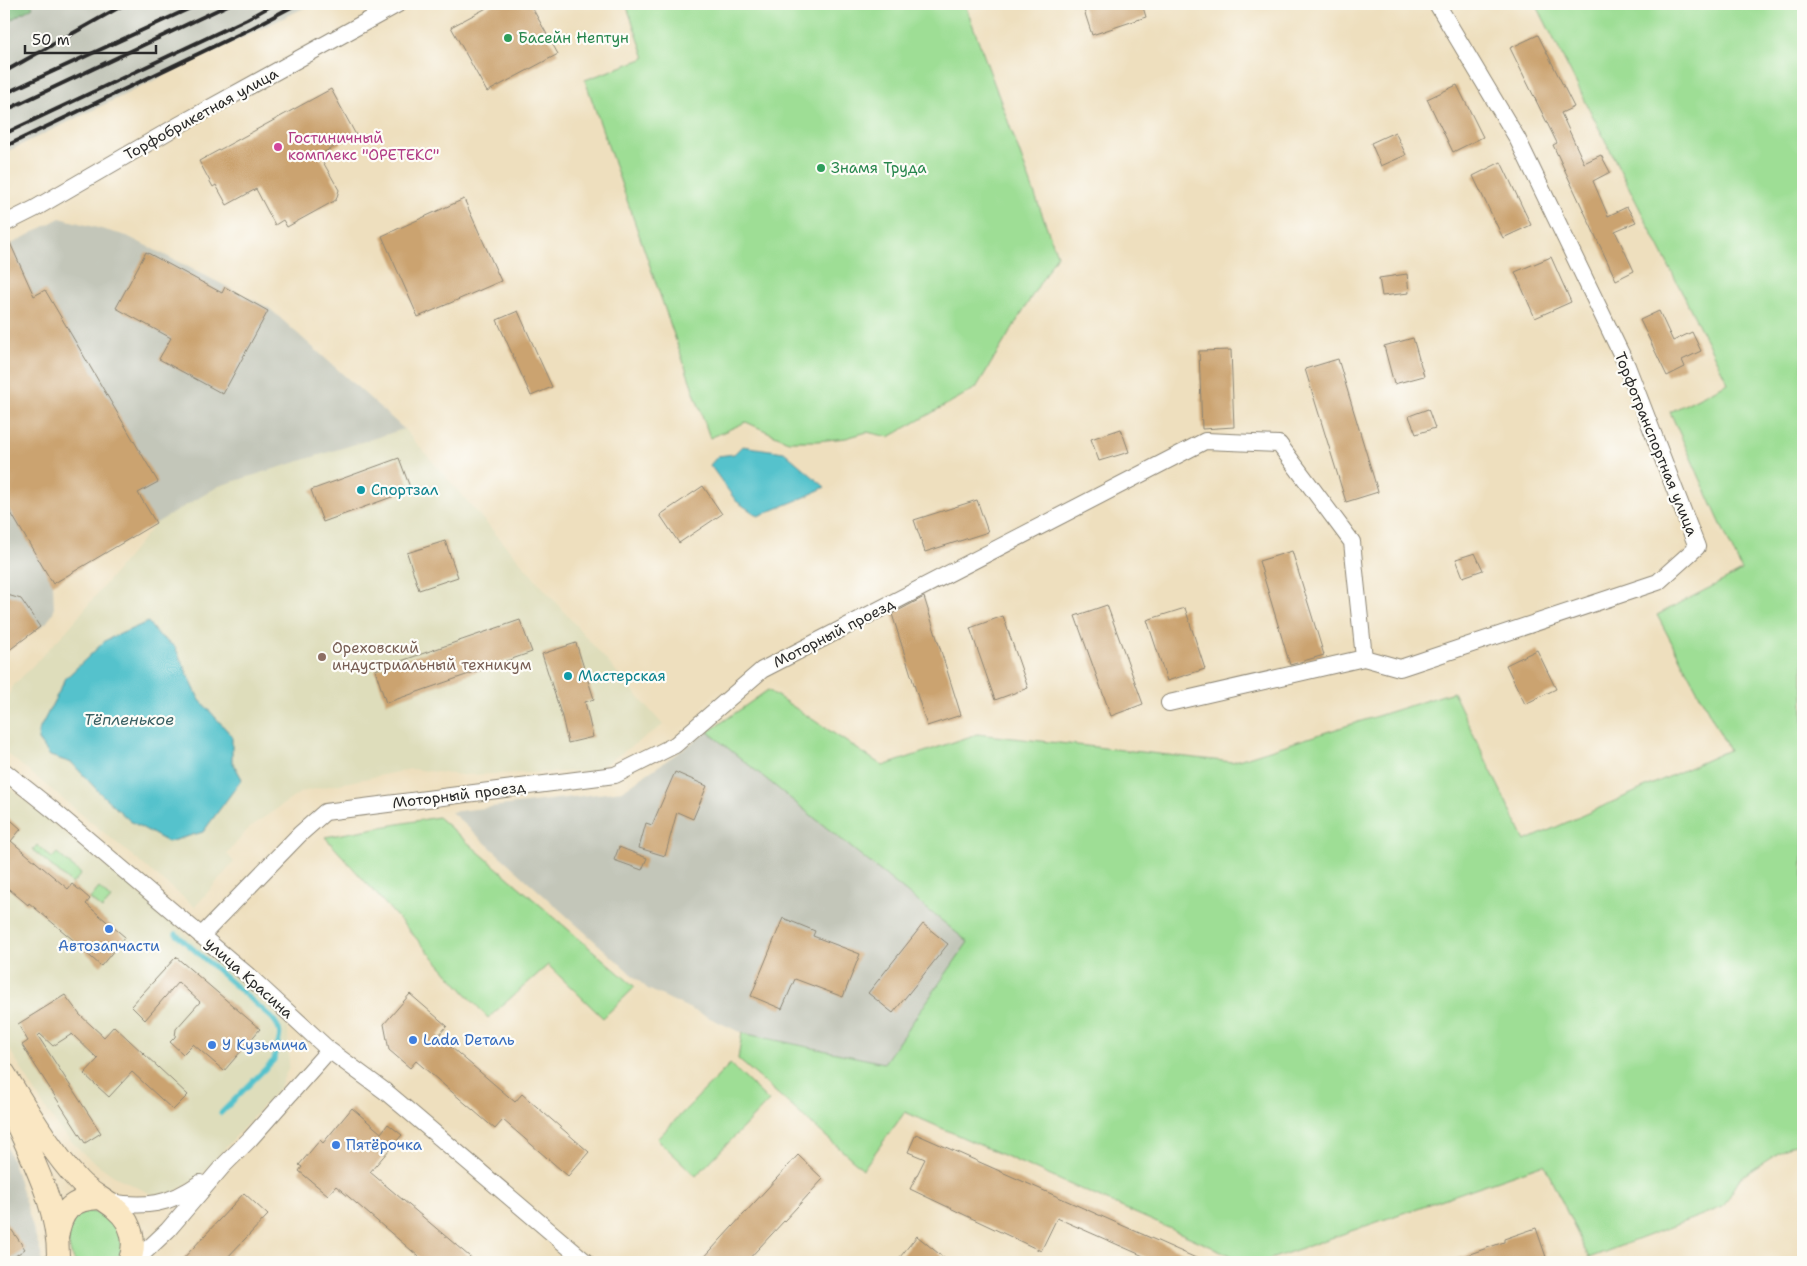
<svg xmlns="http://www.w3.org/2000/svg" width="1807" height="1266" font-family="'Shantell Sans',sans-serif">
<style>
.built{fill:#deddbb}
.industrial{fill:#c3c6b9}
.green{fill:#9ede95;stroke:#648460}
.forest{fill:#7ebd7e;stroke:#547454}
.water{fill:#55c2cc;stroke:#40767c}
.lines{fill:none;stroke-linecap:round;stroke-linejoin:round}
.stream{stroke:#55c2cc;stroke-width:5}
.building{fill:#cba36f}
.street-casing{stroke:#8c8574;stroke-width:18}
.secondary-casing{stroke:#8c8574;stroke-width:24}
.street{stroke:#fff;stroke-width:16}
.secondary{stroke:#fae7c3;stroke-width:22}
.rail{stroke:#2b2b2b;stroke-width:4}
.leisure-dot{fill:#2e9e5b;stroke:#fdfcf7;stroke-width:2}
.hotel-dot{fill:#d1479c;stroke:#fdfcf7;stroke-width:2}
.culture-dot{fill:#0f9aa8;stroke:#fdfcf7;stroke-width:2}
.education-dot{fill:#8d6e63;stroke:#fdfcf7;stroke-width:2}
.shop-dot{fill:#3f7fe0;stroke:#fdfcf7;stroke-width:2}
.labels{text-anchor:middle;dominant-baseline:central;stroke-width:4.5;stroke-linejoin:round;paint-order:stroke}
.leisure-label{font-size:15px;fill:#27864d;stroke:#fdfcf7;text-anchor:start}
.street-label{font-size:15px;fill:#2b2b2b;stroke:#fdfcf7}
.hotel-label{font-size:15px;fill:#b23c85;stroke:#fdfcf7;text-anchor:start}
.culture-label{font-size:15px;fill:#0d838f;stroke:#fdfcf7;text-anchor:start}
.education-label{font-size:15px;fill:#785e54;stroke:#fdfcf7;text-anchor:start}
.shop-label{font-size:15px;fill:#366cbe;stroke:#fdfcf7;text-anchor:start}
.water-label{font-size:16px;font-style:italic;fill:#3a6063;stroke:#fdfcf7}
</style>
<rect width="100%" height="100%" fill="#fdfcf7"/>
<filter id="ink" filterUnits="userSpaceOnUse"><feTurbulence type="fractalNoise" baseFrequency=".02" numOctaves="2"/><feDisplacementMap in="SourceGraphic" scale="10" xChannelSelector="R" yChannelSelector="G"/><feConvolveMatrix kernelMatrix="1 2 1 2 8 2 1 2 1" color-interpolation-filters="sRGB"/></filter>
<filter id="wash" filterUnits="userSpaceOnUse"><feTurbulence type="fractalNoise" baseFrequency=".0096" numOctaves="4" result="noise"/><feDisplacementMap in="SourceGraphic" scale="20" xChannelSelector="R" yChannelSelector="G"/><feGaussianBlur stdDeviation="1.12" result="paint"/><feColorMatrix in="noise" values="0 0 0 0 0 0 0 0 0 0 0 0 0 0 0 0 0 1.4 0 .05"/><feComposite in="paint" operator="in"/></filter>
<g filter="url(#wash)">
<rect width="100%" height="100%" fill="#eedfbe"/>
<!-- built -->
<path class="built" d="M404,429L663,725L595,771L462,775L411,769L301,792L249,828L227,854L234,862L195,907L4,751V702L14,685L68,629L156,523L219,486Z
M4,783L142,896L274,1009L285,1022L288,1030L289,1066L280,1087L202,1174L174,1192L153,1195L114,1176L87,1157L61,1131L43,1105L4,1040Z"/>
<!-- industrial -->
<path class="industrial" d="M12,4H312L4,153V8Z
M60,218L127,236L269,308L404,429L219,486L53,584L54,610L51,616L47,622L4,654V248Z
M708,732L968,942L884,1063L742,1033L648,989L451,812L622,791Z
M4,1141L13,1162L41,1254L42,1262H4Z"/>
<!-- green -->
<path class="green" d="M626,4H965L1057,255L976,388L889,437L867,432L846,438L817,441H788L746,422L710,438L585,80L645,58Z
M1536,4H1803V1143L1791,1145L1741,1177L1723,1207L1589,1258L1544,1164L1262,1262H1246L905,1112L863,1169L738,1059L742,1033L884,1063L968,942L708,732L768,690L883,766L977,734L1232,762L1453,692L1525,841L1729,750L1657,615L1742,571L1670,412L1728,383Z
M438,817L635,987L603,1018L548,965L488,1018L325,837Z
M37,845L52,858L57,853L81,874L72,884L33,850Z
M99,888L111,899L102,909L90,899Z
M730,1064L769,1101L696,1176L657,1139Z
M86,1211C111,1212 132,1239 116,1262H75C64,1242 65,1222 86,1211Z"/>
<!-- forest -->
<path class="forest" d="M4,4H31L33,7L4,24Z"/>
<!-- water -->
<path class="water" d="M742,446L784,452L825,487L805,497L758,516L736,501L710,465L718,456L734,454Z
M148,622L156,633L175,647L199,699L232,736V761L242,779L203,832L168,842L130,821L99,792L72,763L50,756L38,740L39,730L66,678L106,640Z"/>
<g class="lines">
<!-- stream -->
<path class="stream" d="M176,934L272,1018C287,1035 276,1041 274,1060L221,1113"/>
</g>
<g id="blocks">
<!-- building -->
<path class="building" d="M494,4H530L558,54L487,92L451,27Z
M1082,4H1142L1146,17L1092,35Z
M1538,35L1574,107L1561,113L1584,163L1601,155L1610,172L1593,181L1608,216L1627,207L1636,222L1615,231L1634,271L1616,280L1553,145L1557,143L1510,48Z
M1457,85L1483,137L1453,152L1427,99Z
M331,89L356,135L319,155L339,190L336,200L287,227L283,220L275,225L256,189L227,205L216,185L213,187L199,161Z
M1395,132L1406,155L1381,166L1371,143Z
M1501,162L1531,225L1503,238L1473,176Z
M464,199L501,281L418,317L382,236Z
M4,234H6L34,296L45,290L158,482L138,493L156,523L53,584L4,501Z
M146,252L222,293L225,287L268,311L223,394L159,359L171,338L116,308Z
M1551,257L1571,302L1535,318L1515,272Z
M1407,274L1409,293L1382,296L1379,278Z
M518,311L552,387L531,396L497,320Z
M1659,311L1673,341L1692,332L1701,351L1682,360L1685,367L1667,376L1640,320Z
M1413,338L1424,376L1394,384L1384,346Z
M1231,350L1234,427L1202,429L1199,351Z
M1338,359L1378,492L1346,502L1305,369Z
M1428,409L1435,428L1416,434L1409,416Z
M1121,429L1129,452L1099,461L1091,439Z
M399,458L411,490L323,522L311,490Z
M703,486L722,514L679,543L660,515Z
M977,500L988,532L925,552L914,520Z
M445,541L458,577L419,590L407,553Z
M1292,551L1324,655L1290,665L1259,561Z
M1475,553L1483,570L1463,577L1456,559Z
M4,594L21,599L40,627L4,654Z
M924,597L961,715L927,726L892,614Z
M1107,605L1143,704L1111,716L1075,616Z
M1185,608L1205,669L1167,681L1147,620Z
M1003,616L1028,688L995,700L970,628Z
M520,620L532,652L386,703L375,670Z
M576,643L594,699L585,702L593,737L568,743L562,717L542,654Z
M1537,650L1556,689L1525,704L1506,665Z
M675,772L707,786L693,819L677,812L665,856L639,848L646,823L652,825Z
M4,814L21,829L11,841L68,889L72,884L82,892L90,899L86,904L125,937L101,966L83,950L84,949L29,903L28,905L4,885Z
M619,847L647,858L642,870L614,860Z
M783,918L815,931L813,936L860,954L843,997L795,979L782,1009L751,996Z
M923,924L948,944L893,1013L868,993Z
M176,957L260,1029L224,1071L193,1044L183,1054L170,1042L175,1037L176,1029L200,1002L178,982L145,1020L131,1006Z
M410,994L447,1026L438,1036L515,1102L522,1094L589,1152L568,1176L503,1120L495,1129L416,1061L410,1068L389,1050L384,1024Z
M65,995L80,1015L104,1037L114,1026L188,1095L173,1110L132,1072L109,1097L84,1074L98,1059L72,1034L53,1046L40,1034L38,1036L101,1133L85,1143L22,1045L28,1041L18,1024Z
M352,1108L381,1133L388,1124L402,1135L370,1172L476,1262H425L336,1186L328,1195L299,1171L302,1167L299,1165L320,1140L323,1143Z
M916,1134L1205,1262H1157L1057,1218L1041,1251L910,1189L925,1159L908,1152Z
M798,1155L823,1179L746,1262H700Z
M244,1193L268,1215L223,1262H180Z
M4,1219L25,1249L11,1259L4,1252Z
M1536,1228L1546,1257L1531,1262H1453V1260L1504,1242V1239Z
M917,1236L949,1262H896Z"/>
</g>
</g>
<g filter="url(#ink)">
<use href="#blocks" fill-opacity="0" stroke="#8c8574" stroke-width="1"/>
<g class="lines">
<defs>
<path id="street" d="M4,224L34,209L179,125L398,4
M1169,703L1364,658L1400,668L1658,582L1697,547L1627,366L1517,138L1437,4
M4,771L53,810L250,977L329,1050L386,1092L411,1113L586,1262
M201,936L300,834L325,812L615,775L675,745L762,670L1205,441L1279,444L1352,542L1364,658
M109,1202C146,1208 169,1205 200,1183
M134,1262L168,1230L222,1167L250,1139L329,1050"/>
<path id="secondary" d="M4,1073C27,1109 49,1148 78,1180C93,1197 115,1202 127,1222C134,1235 135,1248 129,1262
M4,1095C26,1149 60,1202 58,1262
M57,1238C61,1211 71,1199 99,1198"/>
</defs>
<!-- street casing -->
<use href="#street" class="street-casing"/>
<!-- secondary casing -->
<use href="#secondary" class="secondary-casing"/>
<!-- street -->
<use href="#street" class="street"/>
<!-- secondary -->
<use href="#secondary" class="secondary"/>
<!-- rail -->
<path class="rail" d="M4,72L125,4
M4,94L199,4
M4,111L230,4
M4,134L247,19L274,4
M4,147L252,28L297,4"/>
</g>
</g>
<!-- markers -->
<g class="leisure-dot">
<circle cx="508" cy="38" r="5"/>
<circle cx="821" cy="168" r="5"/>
</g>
<circle class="hotel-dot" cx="278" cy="147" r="5"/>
<g class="culture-dot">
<circle cx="361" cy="490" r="5"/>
<circle cx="568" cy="676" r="5"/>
</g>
<circle class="education-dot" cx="322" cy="657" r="5"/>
<g class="shop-dot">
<circle cx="109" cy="929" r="5"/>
<circle cx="413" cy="1040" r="5"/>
<circle cx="212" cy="1045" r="5"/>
<circle cx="336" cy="1145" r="5"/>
</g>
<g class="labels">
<!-- leisure labels -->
<g class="leisure-label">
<text x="518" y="38">Басейн Нептун</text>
<text x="831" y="168">Знамя Труда</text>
</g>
<!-- street labels -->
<g class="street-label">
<text transform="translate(201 114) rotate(-29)">Торфобрикетная улица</text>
<text transform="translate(1656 444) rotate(68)">Торфотранспортная улица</text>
<text transform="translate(834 633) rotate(-27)">Моторный проезд</text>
<text transform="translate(459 795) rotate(-7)">Моторный проезд</text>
<text transform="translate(249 978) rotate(42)">улица Красина</text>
</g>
<!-- hotel labels -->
<g class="hotel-label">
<text x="288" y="138">Гостиничный<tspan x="288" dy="17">комплекс "ОРЕТЕКС"</tspan></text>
</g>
<!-- culture labels -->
<g class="culture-label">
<text x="371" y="490">Спортзал</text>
<text x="578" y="676">Мастерская</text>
</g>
<!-- education labels -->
<g class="education-label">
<text x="332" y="648">Ореховский<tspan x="332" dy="17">индустриальный техникум</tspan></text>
</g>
<!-- shop labels -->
<g class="shop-label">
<text x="109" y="946" text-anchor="middle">Автозапчасти</text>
<text x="423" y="1040">Lada Dеталь</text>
<text x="222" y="1045">У Кузьмича</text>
<text x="346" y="1145">Пятёрочка</text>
</g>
<!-- water labels -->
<g class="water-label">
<text x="129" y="719">Тёпленькое</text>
</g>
</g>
<!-- margin -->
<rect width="1807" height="1266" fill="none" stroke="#fdfcf7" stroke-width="20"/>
<!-- scale -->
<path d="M25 45v8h131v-8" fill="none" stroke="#2b2b2b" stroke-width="2.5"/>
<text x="32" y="45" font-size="15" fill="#2b2b2b" stroke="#fdfcf7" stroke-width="4" paint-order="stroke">50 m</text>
</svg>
